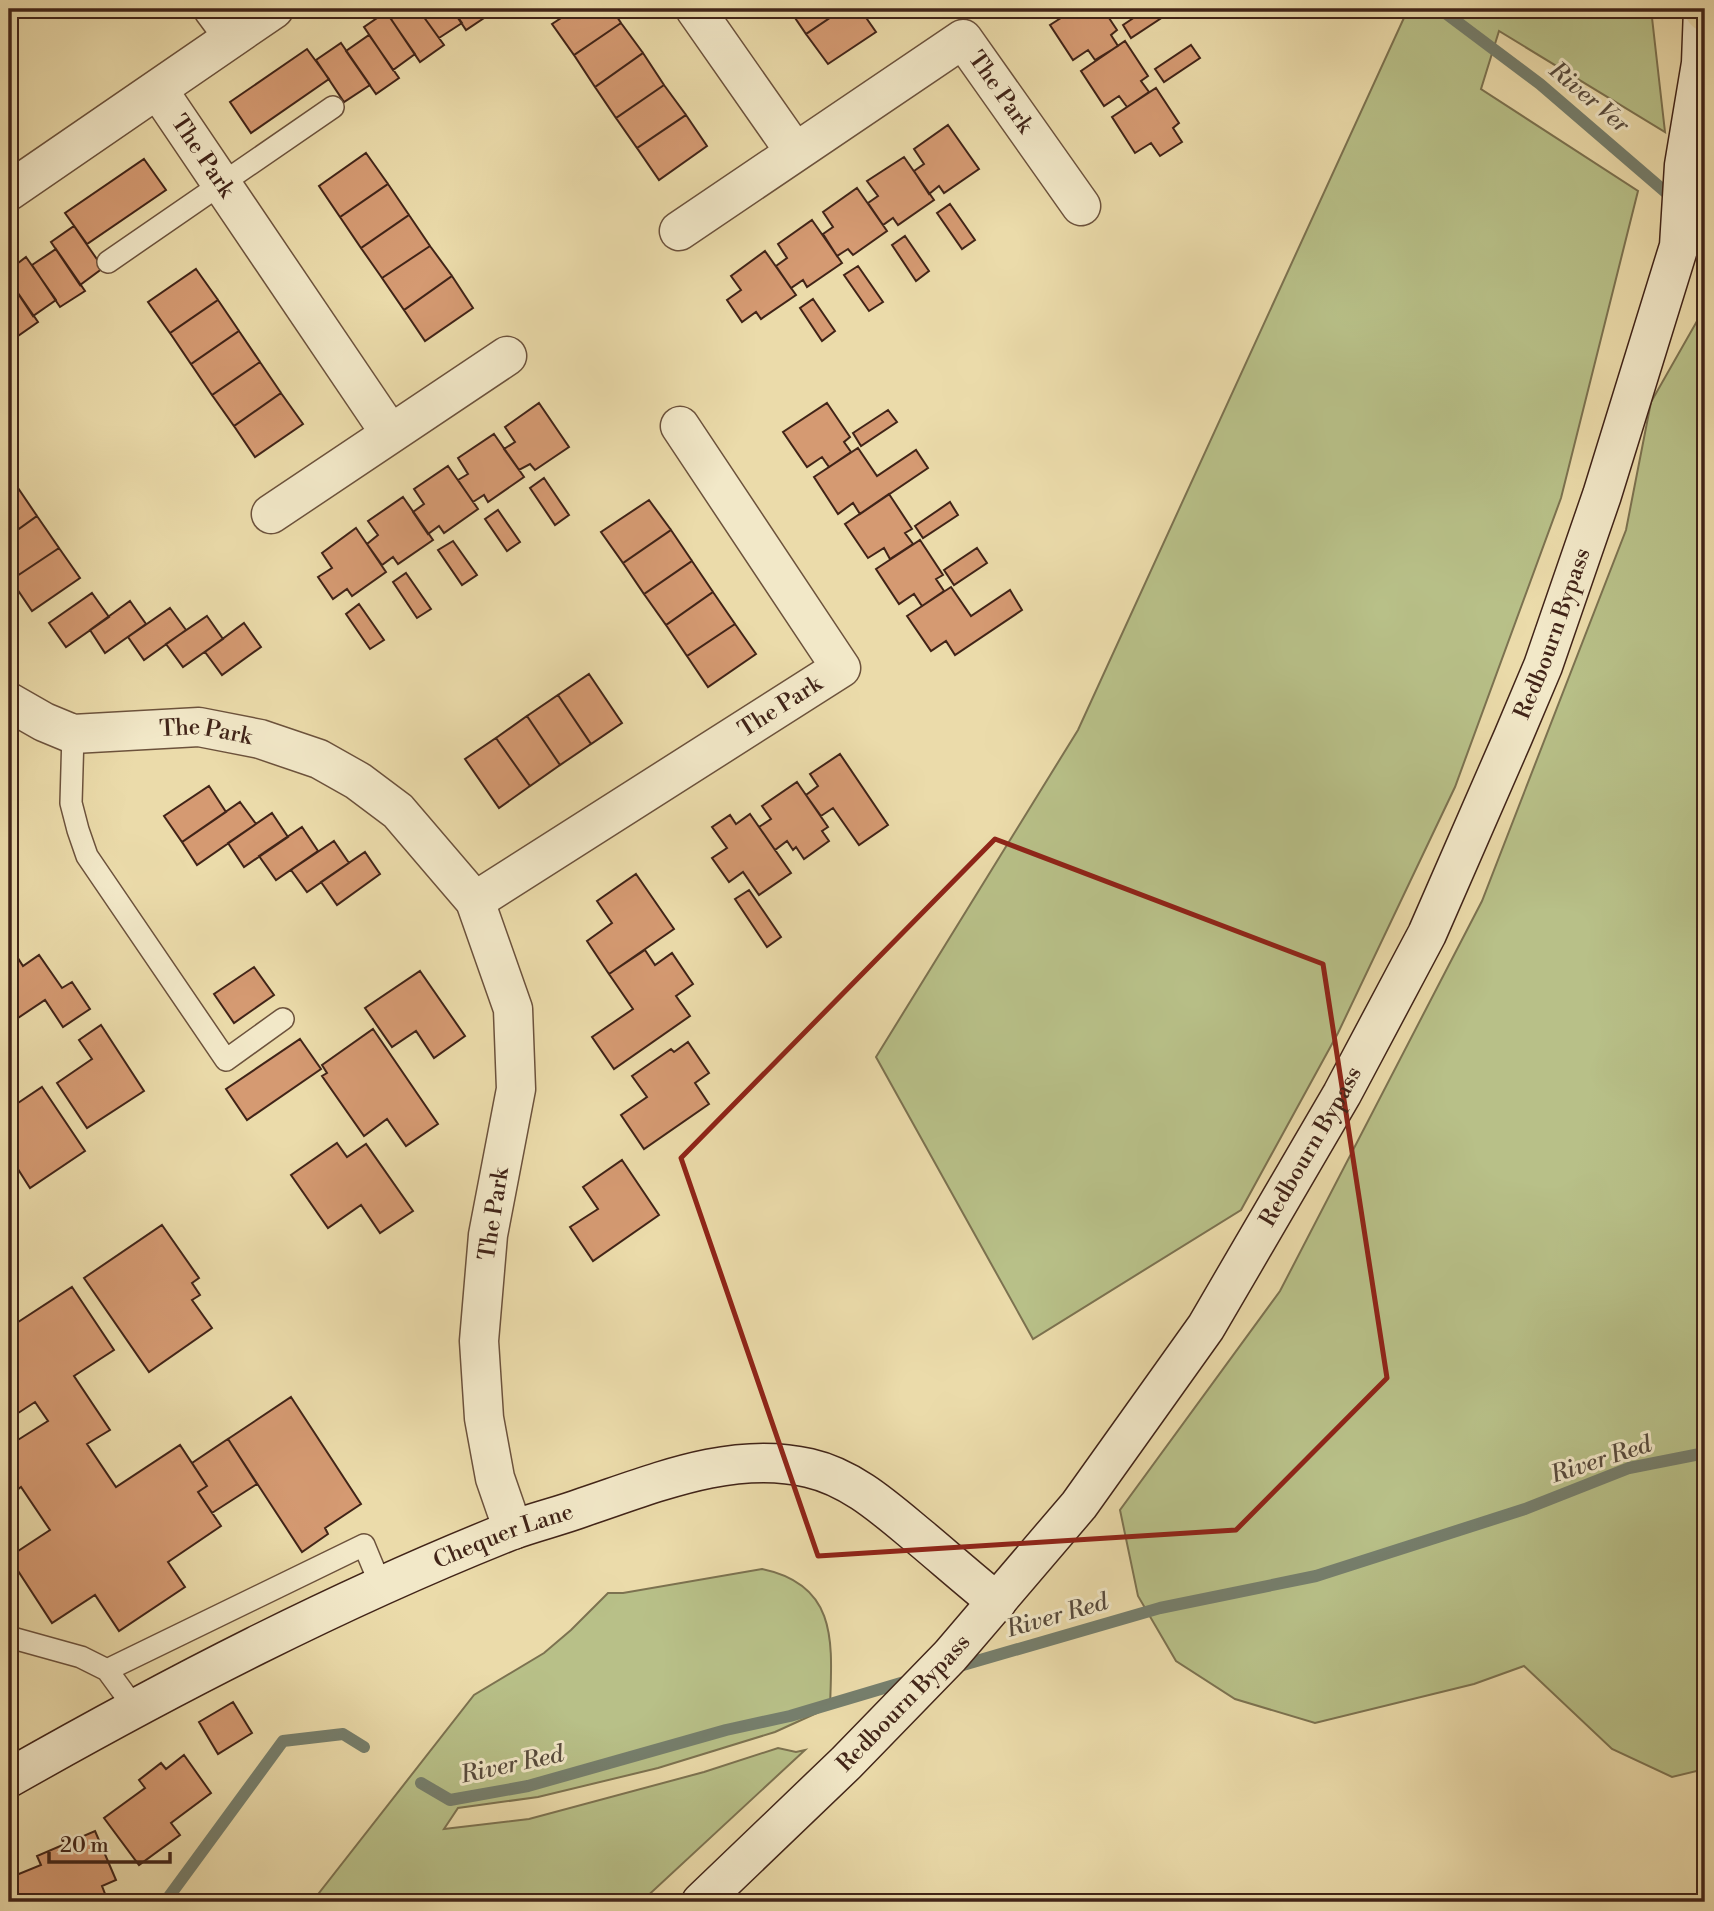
<svg xmlns="http://www.w3.org/2000/svg" width="1714" height="1911" font-family="'Libre Bodoni',serif">
<style>
.green{fill:#b8c088;stroke:#7c7250;stroke-width:2}
.lines{fill:none;stroke-linecap:round;stroke-linejoin:round}
.stream{stroke:#767f6d;stroke-width:12}
.building{fill:#d59a72;stroke:#412418;stroke-width:2}
.lane-casing{stroke:#6c523c;stroke-width:24}
.street-casing{stroke:#6c523c;stroke-width:41}
.secondary-casing{stroke:#412418;stroke-width:41}
.primary-casing{stroke:#412418;stroke-width:41}
.lane{stroke:#f2e8c8;stroke-width:21}
.street{stroke:#f2e8c8;stroke-width:38}
.secondary{stroke:#f2e8c8;stroke-width:38}
.primary{stroke:#ebdbaa;stroke-width:38}
.marked{fill:none;stroke:#8f2418;stroke-width:5;stroke-linejoin:round}
.labels{text-anchor:middle;dominant-baseline:central;stroke-width:6;stroke-linejoin:round;paint-order:stroke}
.street-label{font-size:23px;fill:#412418;stroke:#f2e8c8}
.water-label{font-size:24px;font-style:italic;fill:#574a3c;stroke:#f2e8c8}
</style>
<rect width="100%" height="100%" fill="#ebdbaa"/>
<filter id="stains"><feTurbulence type="fractalNoise" baseFrequency=".00286" numOctaves="4"/><feColorMatrix values="0 0 0 0 .2 0 0 0 0 .09 0 0 0 0 .02 0 0 0 .5 -.17"/></filter>
<radialGradient id="worn" r=".72"><stop offset=".6" stop-color="#630" stop-opacity="0"/><stop offset="1" stop-color="#630" stop-opacity=".3"/></radialGradient>
<!-- green -->
<path class="green" d="M1408,9H1651L1665,132L1499,31L1481,89L1638,191L1561,498L1455,787L1338,1033L1241,1210L1033,1339L876,1057L1078,730Z
M1705,307V1769L1672,1777L1612,1749L1524,1666L1474,1684L1315,1723L1235,1699L1176,1661L1138,1596L1120,1510L1280,1291L1482,901L1626,530L1651,402Z
M762,1569C839,1585 832,1644 830,1707L775,1732L658,1768L538,1797L458,1808L444,1829L529,1819L704,1772L778,1748L796,1752L805,1750L641,1902H312L474,1695L544,1653L571,1630L608,1593H623Z"/>
<g class="lines">
<!-- stream -->
<path class="stream" d="M1440,9L1540,84L1705,226
M956,1667L1160,1608L1316,1576L1525,1509L1629,1468L1705,1453
M421,1783L450,1800L528,1786L726,1730L790,1716L911,1680
M165,1902L283,1741L343,1734L364,1747"/>
</g>
<!-- building -->
<path class="building" d="M407,9H418L444,45L420,62L391,19Z
M418,9H452L462,23L439,38Z
M452,9H486L490,14L466,30Z
M575,9H612L621,23L574,55L552,24Z
M789,9H843L806,34Z
M843,9H860L876,32L828,64L806,34Z
M1075,9H1103L1117,30L1111,35L1118,46L1095,60L1088,50L1073,60L1050,25Z
M1147,9H1166L1169,13L1131,38L1123,25Z
M386,12L415,54L393,70L364,27Z
M621,23L643,53L595,87L574,55Z
M369,35L399,78L376,94L346,51Z
M1125,41L1148,76L1141,81L1149,92L1127,107L1119,96L1104,106L1081,71Z
M341,43L370,85L344,102L316,60Z
M1191,45L1200,58L1164,82L1155,69Z
M307,49L329,79L251,133L230,102Z
M643,53L664,85L616,118L595,87Z
M664,85L686,115L637,148L616,118Z
M1156,88L1179,123L1173,128L1182,142L1160,156L1151,143L1135,153L1112,117Z
M686,115L707,146L659,180L637,148Z
M948,125L979,169L944,193L939,186L929,194L914,171L924,164L914,149Z
M366,153L388,184L340,217L319,186Z
M904,157L934,200L898,225L893,218L883,225L868,203L878,196L867,181Z
M144,159L166,190L87,244L65,213Z
M388,184L409,215L361,248L340,217Z
M857,188L887,231L853,255L848,249L837,256L823,234L833,227L823,212Z
M950,204L975,240L962,249L937,213Z
M409,215L430,246L382,278L361,248Z
M812,220L842,263L807,287L803,280L791,288L776,266L787,258L778,244Z
M74,226L103,268L80,285L51,242Z
M905,236L929,271L916,281L892,245Z
M430,246L452,276L404,310L382,278Z
M56,249L85,291L60,307L32,265Z
M765,251L796,295L761,319L756,312L742,322L727,300L741,290L731,276Z
M26,257L56,300L33,316L9,280V270Z
M858,266L883,302L869,311L844,275Z
M196,269L218,300L170,333L148,302Z
M452,276L473,308L425,341L404,310Z
M9,280L38,322L15,338L9,329Z
M813,299L835,331L822,341L800,308Z
M218,300L239,331L191,364L170,333Z
M239,331L260,362L212,395L191,364Z
M260,362L281,393L234,426L212,395Z
M281,393L303,424L255,457L234,426Z
M539,403L569,447L535,470L530,464L519,470L504,449L515,442L505,427Z
M827,403L850,437L844,442L851,452L829,467L822,457L807,467L783,432Z
M888,410L897,422L861,446L853,433Z
M494,434L524,477L488,502L484,495L473,502L458,480L468,474L458,458Z
M858,448L877,476L916,450L928,468L860,514L853,503L838,514L814,477Z
M448,466L478,509L444,533L439,526L428,534L413,512L424,504L414,489Z
M544,478L569,515L555,525L530,488Z
M16,485L37,516L9,536V490Z
M889,494L912,529L905,533L913,544L890,559L884,548L868,558L845,524Z
M403,497L433,540L398,564L393,557L382,565L367,544L378,535L368,521Z
M649,500L671,530L623,563L601,532Z
M950,502L958,515L923,538L915,526Z
M498,510L520,542L507,551L485,519Z
M37,516L59,548L11,580L9,578V536Z
M356,528L386,572L352,596L347,589L333,599L318,577L332,568L322,553Z
M671,530L692,561L644,594L623,563Z
M920,540L943,575L936,579L944,591L922,606L914,594L899,604L876,569Z
M453,541L477,575L462,585L438,550Z
M59,548L80,578L32,611L11,580Z
M977,548L987,563L954,585L944,570Z
M692,561L713,592L666,625L644,594Z
M406,573L431,609L417,618L393,582Z
M951,587L971,616L1010,590L1022,610L955,655L946,641L931,651L907,616Z
M713,592L735,624L687,656L666,625Z
M92,593L109,617L66,647L49,623Z
M130,601L146,624L105,653L90,630Z
M359,604L384,640L370,649L346,614Z
M170,608L186,630L144,660L128,637Z
M207,616L223,639L183,667L166,644Z
M244,623L261,647L222,675L205,652Z
M735,624L756,654L708,687L687,656Z
M589,674L622,723L591,744L558,695Z
M558,695L591,744L560,765L527,716Z
M527,716L560,765L530,786L496,738Z
M496,738L530,786L499,808L465,759Z
M840,754L888,825L859,845L833,808L821,816L806,795L818,786L810,774Z
M797,782L828,827L822,831L829,841L804,859L796,847L793,850L787,841L775,850L759,827L771,819L762,806Z
M209,786L226,812L182,842L164,816Z
M240,802L256,824L197,865L182,842Z
M272,813L288,837L244,867L228,843Z
M750,814L791,873L759,895L743,872L729,882L712,858L727,848L712,827L730,815L736,824Z
M302,827L318,851L276,880L259,856Z
M334,841L349,863L307,892L291,870Z
M365,852L380,874L337,905L321,882Z
M636,874L674,929L609,974L587,941L612,923L597,901Z
M749,890L781,937L767,947L735,899Z
M9,944L23,966L39,955L62,988L72,982L90,1009L63,1027L45,1000L9,1024Z
M645,950L655,965L672,953L693,984L676,996L690,1016L614,1069L592,1037L633,1009L609,974Z
M254,967L274,995L234,1023L214,994Z
M420,971L465,1036L434,1058L416,1031L392,1047L365,1008Z
M101,1025L144,1091L87,1128L57,1083L92,1059L79,1040Z
M373,1029L438,1124L406,1146L387,1119L364,1136L322,1076L327,1073L322,1065Z
M300,1039L321,1069L247,1120L226,1089Z
M688,1042L709,1073L695,1083L709,1104L644,1149L621,1115L647,1097L632,1076L671,1049L674,1052Z
M42,1087L85,1151L30,1188L9,1155V1109Z
M337,1143L347,1157L366,1144L413,1211L380,1233L361,1205L328,1228L291,1175Z
M622,1160L659,1215L593,1261L570,1227L598,1209L583,1187Z
M162,1225L199,1278L192,1283L200,1295L192,1300L212,1328L149,1372L84,1278Z
M72,1287L114,1350L74,1376L110,1430L87,1444L116,1487L180,1445L207,1486L198,1492L221,1526L168,1562L185,1587L119,1631L95,1595L52,1623L9,1557L50,1530L21,1487L9,1496V1437L13,1443L48,1421L35,1402L9,1419V1328Z
M291,1397L361,1504L325,1528L328,1534L302,1552L228,1439Z
M228,1439L257,1484L212,1513L198,1492L207,1486L192,1463Z
M233,1702L252,1733L218,1754L199,1722Z
M184,1755L211,1793L171,1823L180,1835L139,1865L104,1818L145,1788L139,1780L161,1763L166,1769Z
M95,1831L116,1880L102,1886L107,1899L99,1902H9V1878L41,1865L37,1856Z"/>
<g class="lines">
<defs>
<path id="lane" d="M108,262L333,107
M73,734L71,803L78,830L87,856L226,1060L283,1019
M9,1637L81,1657L107,1670L134,1707
M107,1670L364,1545L381,1586"/>
<g id="street">
<path d="M213,9L233,36"/>
<path d="M695,9L795,152"/>
<path id="s1" d="M158,90L390,433"/>
<path d="M9,191L274,9"/>
<path id="s2" d="M679,231L963,39L1081,206"/>
<path d="M271,514L507,356"/>
<path id="s3" d="M9,702L44,722L73,734L199,727L260,739L319,759L358,781L398,811L475,901L513,1009L516,1089L488,1235L479,1341L484,1418L495,1478L513,1530"/>
<path id="s4" d="M475,901L841,668L680,426"/>
</g>
<g id="secondary">
<path id="s5" d="M9,1778C171,1686 337,1600 510,1531C534,1522 560,1516 584,1507C656,1483 733,1450 809,1468C853,1478 887,1510 921,1538C946,1559 971,1581 997,1602"/>
<path id="s6" d="M701,1902L846,1763L950,1656L1079,1505L1206,1327L1342,1094L1427,934L1513,737L1543,666L1602,495L1679,246L1684,165L1701,63L1703,9"/>
</g>
<path id="primary" d="M1703,9L1705,12"/>
</defs>
<!-- lane casing -->
<use href="#lane" class="lane-casing"/>
<!-- street casing -->
<use href="#street" class="street-casing"/>
<!-- secondary casing -->
<use href="#secondary" class="secondary-casing"/>
<!-- primary casing -->
<use href="#primary" class="primary-casing"/>
<!-- lane -->
<use href="#lane" class="lane"/>
<!-- street -->
<use href="#street" class="street"/>
<!-- secondary -->
<use href="#secondary" class="secondary"/>
<!-- primary -->
<use href="#primary" class="primary"/>
</g>
<!-- marked area -->
<path class="marked" d="M995,839L1323,964L1387,1378L1236,1530L818,1556L681,1158Z"/>
<g class="labels">
<!-- street labels -->
<g class="street-label">
<text stroke="none"><textPath href="#s2" startOffset="408">The Park</textPath></text>
<text stroke="none"><textPath href="#s1" startOffset="80">The Park</textPath></text>
<text stroke="none"><textPath href="#s6" startOffset="1544">Redbourn Bypass</textPath></text>
<text stroke="none"><textPath href="#s4" startOffset="362">The Park</textPath></text>
<text stroke="none"><textPath href="#s3" startOffset="205">The Park</textPath></text>
<text stroke="none"><textPath href="#s6" startOffset="976">Redbourn Bypass</textPath></text>
<text transform="translate(494 1214) rotate(-81)">The Park</text>
<text stroke="none"><textPath href="#s5" startOffset="551">Chequer Lane</textPath></text>
<text stroke="none"><textPath href="#s6" startOffset="284">Redbourn Bypass</textPath></text>
</g>
<!-- water labels -->
<g class="water-label">
<text transform="translate(1589 98) rotate(40)">River Ver</text>
<text transform="translate(1601 1460) rotate(-18)">River Red</text>
<text transform="translate(1057 1616) rotate(-16)">River Red</text>
<text transform="translate(512 1765) rotate(-12)">River Red</text>
</g>
</g>
<!-- margin -->
<rect width="1714" height="1911" fill="none" stroke="#ebdbaa" stroke-width="35"/>
<rect x="10" y="10" width="1693" height="1890" fill="none" stroke="#412418" stroke-width="3.5"/>
<rect x="18" y="18" width="1679" height="1876" fill="none" stroke="#412418" stroke-width="2"/>
<!-- scale -->
<path d="M49 1852v10h121v-10" fill="none" stroke="#412418" stroke-width="3.5"/>
<text x="60" y="1852" font-size="21" fill="#412418" stroke="#f2e8c8" stroke-width="5" paint-order="stroke">20 m</text>
<rect width="100%" height="100%" filter="url(#stains)"/>
<rect width="100%" height="100%" fill="url(#worn)"/>
</svg>
